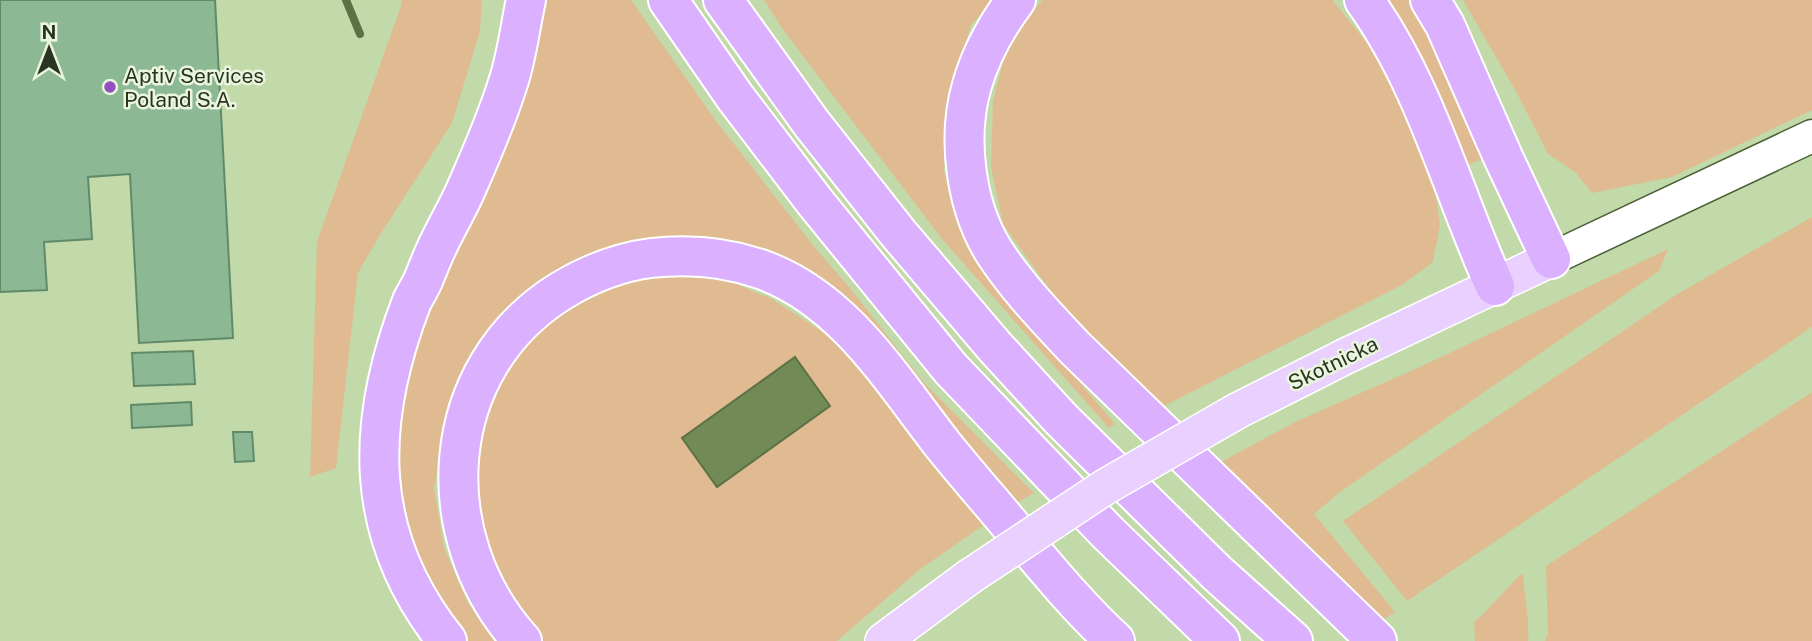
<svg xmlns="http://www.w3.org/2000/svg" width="1812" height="641" font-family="'Public Sans',sans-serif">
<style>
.green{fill:#e0bb91}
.water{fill:#728b56;stroke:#5d7146;stroke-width:2}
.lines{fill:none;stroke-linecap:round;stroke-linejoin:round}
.stream{stroke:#5d7146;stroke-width:8}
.building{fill:#8db894;stroke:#618a68;stroke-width:2}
.secondary-casing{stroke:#4a5e33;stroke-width:35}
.primary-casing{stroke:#fff;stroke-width:38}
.motorway-casing{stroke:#fff;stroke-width:42}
.secondary{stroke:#fff;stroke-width:32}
.primary{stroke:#e9d0fe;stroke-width:35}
.motorway{stroke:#dbb0fe;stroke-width:38}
.primary-bridge-casing{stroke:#fff;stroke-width:38;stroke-linecap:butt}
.primary-bridge{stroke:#e9d0fe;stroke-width:35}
.poi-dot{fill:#944fc3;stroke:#e9f6dd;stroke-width:2.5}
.labels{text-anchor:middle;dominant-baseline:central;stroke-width:5;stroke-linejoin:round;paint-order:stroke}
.poi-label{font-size:21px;fill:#2b3421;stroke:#e9f6dd;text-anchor:start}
.street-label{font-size:21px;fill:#2b3421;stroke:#e9f6dd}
</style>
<rect width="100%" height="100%" fill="#c2d9a9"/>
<!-- green -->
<path class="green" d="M401,0H482L480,31L452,123L378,238L358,273L336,468L310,477L317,242L402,3Z
M540,0H631L716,121L816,249L850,288L924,383L1034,493L1013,505L915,386L695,242L497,325L457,384L442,445L434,488L444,548L468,603L497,641H467L451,621L418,568L394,481L403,370Z
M764,0H995L971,25L946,109L944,172L960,223L999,288L1115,424L1109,428L942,239L784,31Z
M1042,0H1332L1367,43L1401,100L1431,163L1440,225L1433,262L1402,285L1160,408L1079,331L1003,224L991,167L993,101L1007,46Z
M1380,0H1410L1457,83L1488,157L1465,166Z
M1463,0H1812V110L1672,177L1592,193L1575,172L1548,154L1518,95Z
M1812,217V327L1407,601L1343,521L1679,293Z
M1668,249L1659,271L1340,492L1314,514L1395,612L1384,619L1221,462L1297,421L1420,367Z
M715,275L772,299L832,338L988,522L919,570L837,641H535L478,532L473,455L496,383L538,326L592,294L646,276Z
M1812,392V641H1545L1548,634L1546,566Z
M1523,574C1524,596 1530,619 1528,641H1475L1474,622L1483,614L1519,576Z"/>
<!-- water -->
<path class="water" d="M795,357L830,406L717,487L682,438Z"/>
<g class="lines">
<!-- stream -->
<path class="stream" d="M346,0L360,34"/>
</g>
<!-- building -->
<path class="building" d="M0,0H215L233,338L139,343L130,174L88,177L92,239L44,242L47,290L0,292Z
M193,351L195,384L134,386L132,353Z
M191,402L192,425L132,428L131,405Z
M233,432H252L254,461L235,462Z"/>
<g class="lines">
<defs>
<path id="secondary" d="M1551,259L1812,136"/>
<path id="primary" d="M1237,411L1346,356L1551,259
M883,641L969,577"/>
<path id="motorway" d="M668,0L735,97L815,202L951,369L1108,533L1220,641
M723,0L812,124L898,233L995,347L1061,419L1145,502L1218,574L1293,641
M1016,0C997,25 981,54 972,85C957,136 965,204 993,250C1016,286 1046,317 1075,348L1377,641
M1364,0C1426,86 1452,191 1495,286
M1430,0L1445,25L1503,157L1551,259
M447,641C362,535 365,423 412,301C416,293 421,286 424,278C429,266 433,255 439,243C448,224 459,206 467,187C482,153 497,118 508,83C517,56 520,27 526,0
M522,641C427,536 437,368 561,291C589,274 619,262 651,258C689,254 727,257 763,270C845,300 892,380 943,445C967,475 992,503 1016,532C1048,570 1079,608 1115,641"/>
</defs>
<!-- secondary casing -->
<use href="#secondary" class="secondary-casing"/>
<!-- primary casing -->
<use href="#primary" class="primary-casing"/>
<!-- motorway casing -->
<use href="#motorway" class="motorway-casing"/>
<!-- secondary -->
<use href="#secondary" class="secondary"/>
<!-- primary -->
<use href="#primary" class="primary"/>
<!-- motorway -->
<use href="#motorway" class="motorway"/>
<defs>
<path id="primary-bridge" d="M969,577L1105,487L1237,411"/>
</defs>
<!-- primary-bridge casing -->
<use href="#primary-bridge" class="primary-bridge-casing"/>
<!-- primary-bridge -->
<use href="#primary-bridge" class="primary-bridge"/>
</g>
<!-- markers -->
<circle class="poi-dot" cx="110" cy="87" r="7"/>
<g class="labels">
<!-- poi labels -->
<g class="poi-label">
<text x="124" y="75">Aptiv Services<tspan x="124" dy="24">Poland S.A.</tspan></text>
</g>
<!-- street labels -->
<g class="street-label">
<text transform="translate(1333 363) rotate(-26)">Skotnicka</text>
</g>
</g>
<!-- north arrow -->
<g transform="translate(49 49)" stroke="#e9f6dd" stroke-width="5" paint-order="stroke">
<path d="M0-5L12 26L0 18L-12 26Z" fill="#2b3421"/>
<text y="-10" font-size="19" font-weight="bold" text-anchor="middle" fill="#2b3421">N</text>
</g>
</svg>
